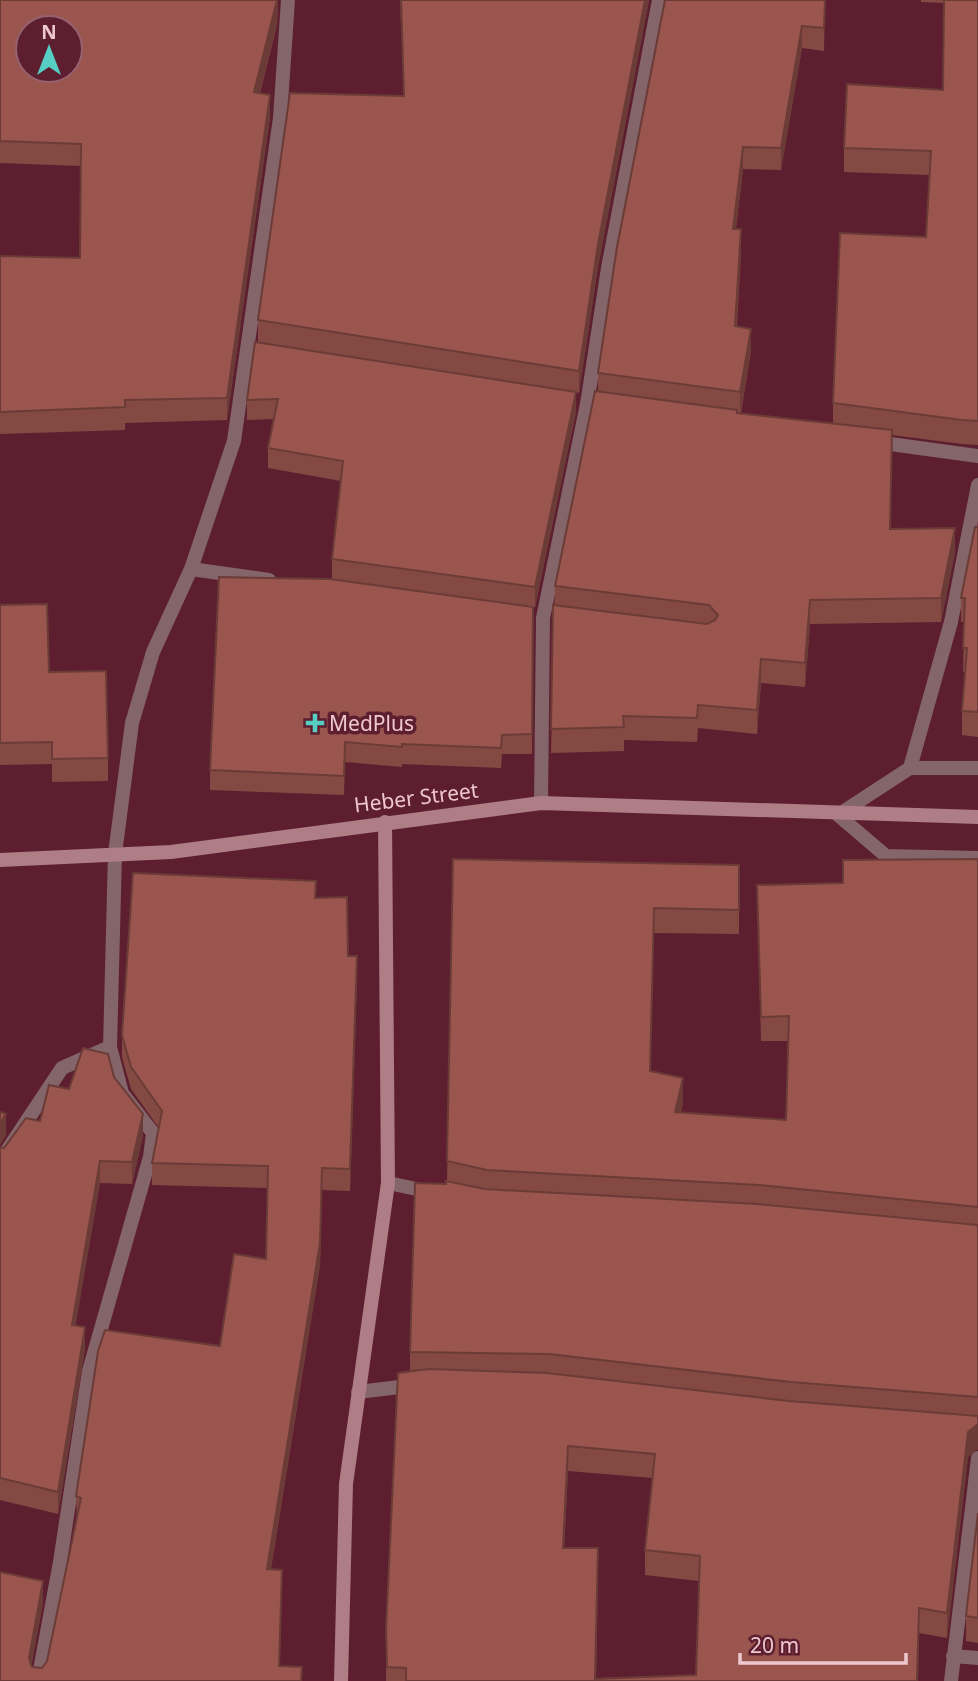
<svg xmlns="http://www.w3.org/2000/svg" width="978" height="1681" font-family="'Noto Sans',sans-serif">
<style>
.lines{fill:none;stroke-linecap:round;stroke-linejoin:round}
.street{stroke:#84656a;stroke-width:14}
.secondary{stroke:#ae7d86;stroke-width:14}
.wall{fill:#844943;fill-rule:evenodd}
.shaded-wall{fill:#6b3c37}
.building{fill:#99554e;stroke:#6b3c37;stroke-width:2;fill-rule:evenodd}
.poi-dot{fill:#56cec3;stroke:#5d1f30;stroke-width:2.5}
.labels{text-anchor:middle;dominant-baseline:central;stroke-width:7;stroke-linejoin:round;paint-order:stroke}
.poi-label{font-size:21px;fill:#efc7ce;stroke:#5d1f30;text-anchor:start}
.street-label{font-size:21px;fill:#efc7ce;stroke:#5d1f30}
</style>
<rect width="100%" height="100%" fill="#5d1f30"/>
<g class="lines">
<!-- street -->
<path class="street" d="M876,442L978,456
M191,569L269,580
M910,768L951,622L978,485
M978,768H910L838,815L886,856L978,858
M541,803L543,618L587,404L608,268L659,0
M0,1161L62,1068L110,1047L115,854L132,723L153,652L191,569L234,441L280,118L288,0
M388,1183L431,1192
M358,1392L416,1385
M953,1656L978,1658
M38,1681L60,1562L89,1371L150,1157L153,1133L122,1093L110,1047
M951,1681L978,1458"/>
<!-- secondary -->
<path class="secondary" d="M0,860L171,852L541,803L978,817
M341,1681L346,1484L388,1183L385,822"/>
</g>
<!-- wall -->
<path class="wall" d="M0,0H278L277,25L260,93L270,117L227,420L125,423V430L0,434V256L80,258L81,166L0,163Z
M400,0H649L598,267L579,393L576,392V412L535,607H533L532,754H502L501,768L402,764V767L345,762L344,795L210,790V770L332,579V559L341,481L268,468V448L274,419L247,420V400L258,342V320L404,96Z
M665,0H825L824,51L802,48L781,170L743,169L736,229L741,252L737,326L751,351L741,413L833,424V403L926,237L929,175L844,172V148L943,90L944,3L921,2V0H978V445L962,444L892,435L890,529L955,552L941,622L810,624L805,687L761,683L757,734L698,728L697,742L624,740V751L551,753L555,586L598,391V373Z
M978,527V737L962,735V711L965,672H963L964,622H961V598Z
M0,605L49,672L108,758V781L52,782V764L0,765Z
M453,859L739,865V934L654,933L650,1071L683,1103L681,1112L786,1120L788,1041H761L757,885L843,883L978,859V1449L968,1457L947,1638L919,1633L918,1681H386V1629L410,1372V1352L447,1181ZM568,1471L653,1478L645,1550V1575L699,1581L696,1675L596,1678L598,1573L564,1548Z
M316,898L348,956L357,978L350,1191L322,1190L320,1265L271,1569L282,1592L279,1666L302,1681H0L43,1603L31,1665L32,1667L42,1668L47,1661L77,1518L76,1496L220,1346L266,1259L268,1188L152,1185V1163L159,1128L131,1089L122,1057V1035Z
M114,1077L143,1136L132,1184L100,1183L75,1326L85,1349L58,1514L0,1500V1147L4,1148L40,1121L69,1089Z
M978,1513V1643L966,1641V1616Z"/>
<!-- shaded-wall -->
<path class="shaded-wall" d="M277,0H278L277,25L254,115V92Z
M645,0H649L598,267L579,393V371L598,244Z
M802,26V48L781,170V148Z
M270,95V117L227,420V398Z
M743,147V169L733,251V229Z
M741,229V252L735,349V326Z
M751,329V351L740,415V392Z
M576,392V412L535,607V587Z
M955,528V552L941,622V598Z
M810,600V624L805,687V663Z
M761,659V683L757,734V710Z
M357,956V978L350,1191V1169Z
M683,1078V1103L675,1137V1112Z
M6,1114V1135L0,1145V1123Z
M143,1114V1136L132,1184V1162Z
M100,1161V1183L72,1347V1325Z
M322,1190L320,1265L267,1591V1569Z
M85,1327V1349L58,1514V1492Z
M978,1424V1449L968,1457L947,1638V1613L968,1432Z
M568,1446V1471L563,1573V1548Z
M282,1570V1592L279,1681Z
M43,1581V1603L29,1680V1658Z"/>
<!-- building -->
<path class="building" d="M0,0H277L254,92L270,95L227,398L125,400V407L0,412V256L80,258L81,144L0,141ZM28,28H70V70H28Z
M401,0H645L598,244L579,371L258,320L290,93L404,96Z
M665,0H825L824,28L802,26L781,148L743,147L733,229H741L735,326L751,329L740,392L598,373L617,247Z
M944,0H978V421L962,420L833,403L840,233L926,237L931,151L844,148L847,84L943,90Z
M255,342L576,392L535,587L332,559L343,461L268,448L278,399L247,400Z
M595,391L737,410V413L892,430L890,529L955,528L941,598L810,600L805,663L761,659L757,710L698,705L697,718L623,716L624,727L551,729L553,605L707,624L715,620L718,615L709,605L555,586Z
M975,527H978V712L962,711L967,648H963L965,598H961Z
M219,577L330,579L533,607L532,734L502,735L501,748L402,744V747L345,742L344,776L210,770Z
M47,604L49,672L106,671L108,758L52,759V742L0,743V605Z
M453,859L739,865V910L654,908L650,1071L683,1078L675,1112L786,1120L789,1016L761,1017L757,885L843,883V860L978,859V1207L759,1185L487,1170L447,1161Z
M133,873L316,881L315,898L347,897L348,956H357L350,1169L322,1168L320,1243L267,1569L282,1570L279,1666L302,1667L301,1681H0V1572L43,1581L29,1658L32,1667L42,1668L47,1661L81,1498L76,1496L98,1351L105,1330L220,1346L234,1254L266,1259L268,1166L152,1163L162,1111L131,1067L122,1035Z
M83,1048L108,1054L114,1077L143,1114L132,1162L100,1161L72,1325L85,1327L58,1492L0,1478V1147L4,1148L26,1118L40,1121L49,1085L69,1089Z
M0,1112L6,1114L0,1123Z
M446,1181L485,1189L757,1204L978,1225V1397L791,1382L549,1354L410,1352L415,1183L446,1184Z
M429,1369L547,1373L789,1401L978,1416V1424L968,1432L947,1613L919,1608L917,1681H406V1668L387,1667L386,1629L398,1373ZM568,1446L655,1454L645,1550L700,1556L696,1675L595,1679L598,1548H563Z
M978,1513V1618L966,1616Z"/>
<!-- markers -->
<path class="poi-dot" d="M311.5 712.5h7v7h7v7h-7v7h-7v-7h-7v-7h7z"/>
<g class="labels">
<!-- poi labels -->
<g class="poi-label">
<text x="329" y="723">MedPlus</text>
</g>
<!-- street labels -->
<g class="street-label">
<text transform="translate(416 797) rotate(-7)">Heber Street</text>
</g>
</g>
<!-- north arrow -->
<g transform="translate(49 49)"><circle r="33" fill="#5d1f30" stroke="#97626f" stroke-width="2"/>
<path d="M0-5L12 26L0 18L-12 26Z" fill="#56cec3"/>
<text y="-10" font-size="19" font-weight="bold" text-anchor="middle" fill="#efc7ce">N</text>
</g>
<!-- scale -->
<path d="M740 1653v10h166v-10" fill="none" stroke="#efc7ce" stroke-width="3.5"/>
<text x="750" y="1653" font-size="21" fill="#efc7ce" stroke="#5d1f30" stroke-width="5" paint-order="stroke">20 m</text>
</svg>
